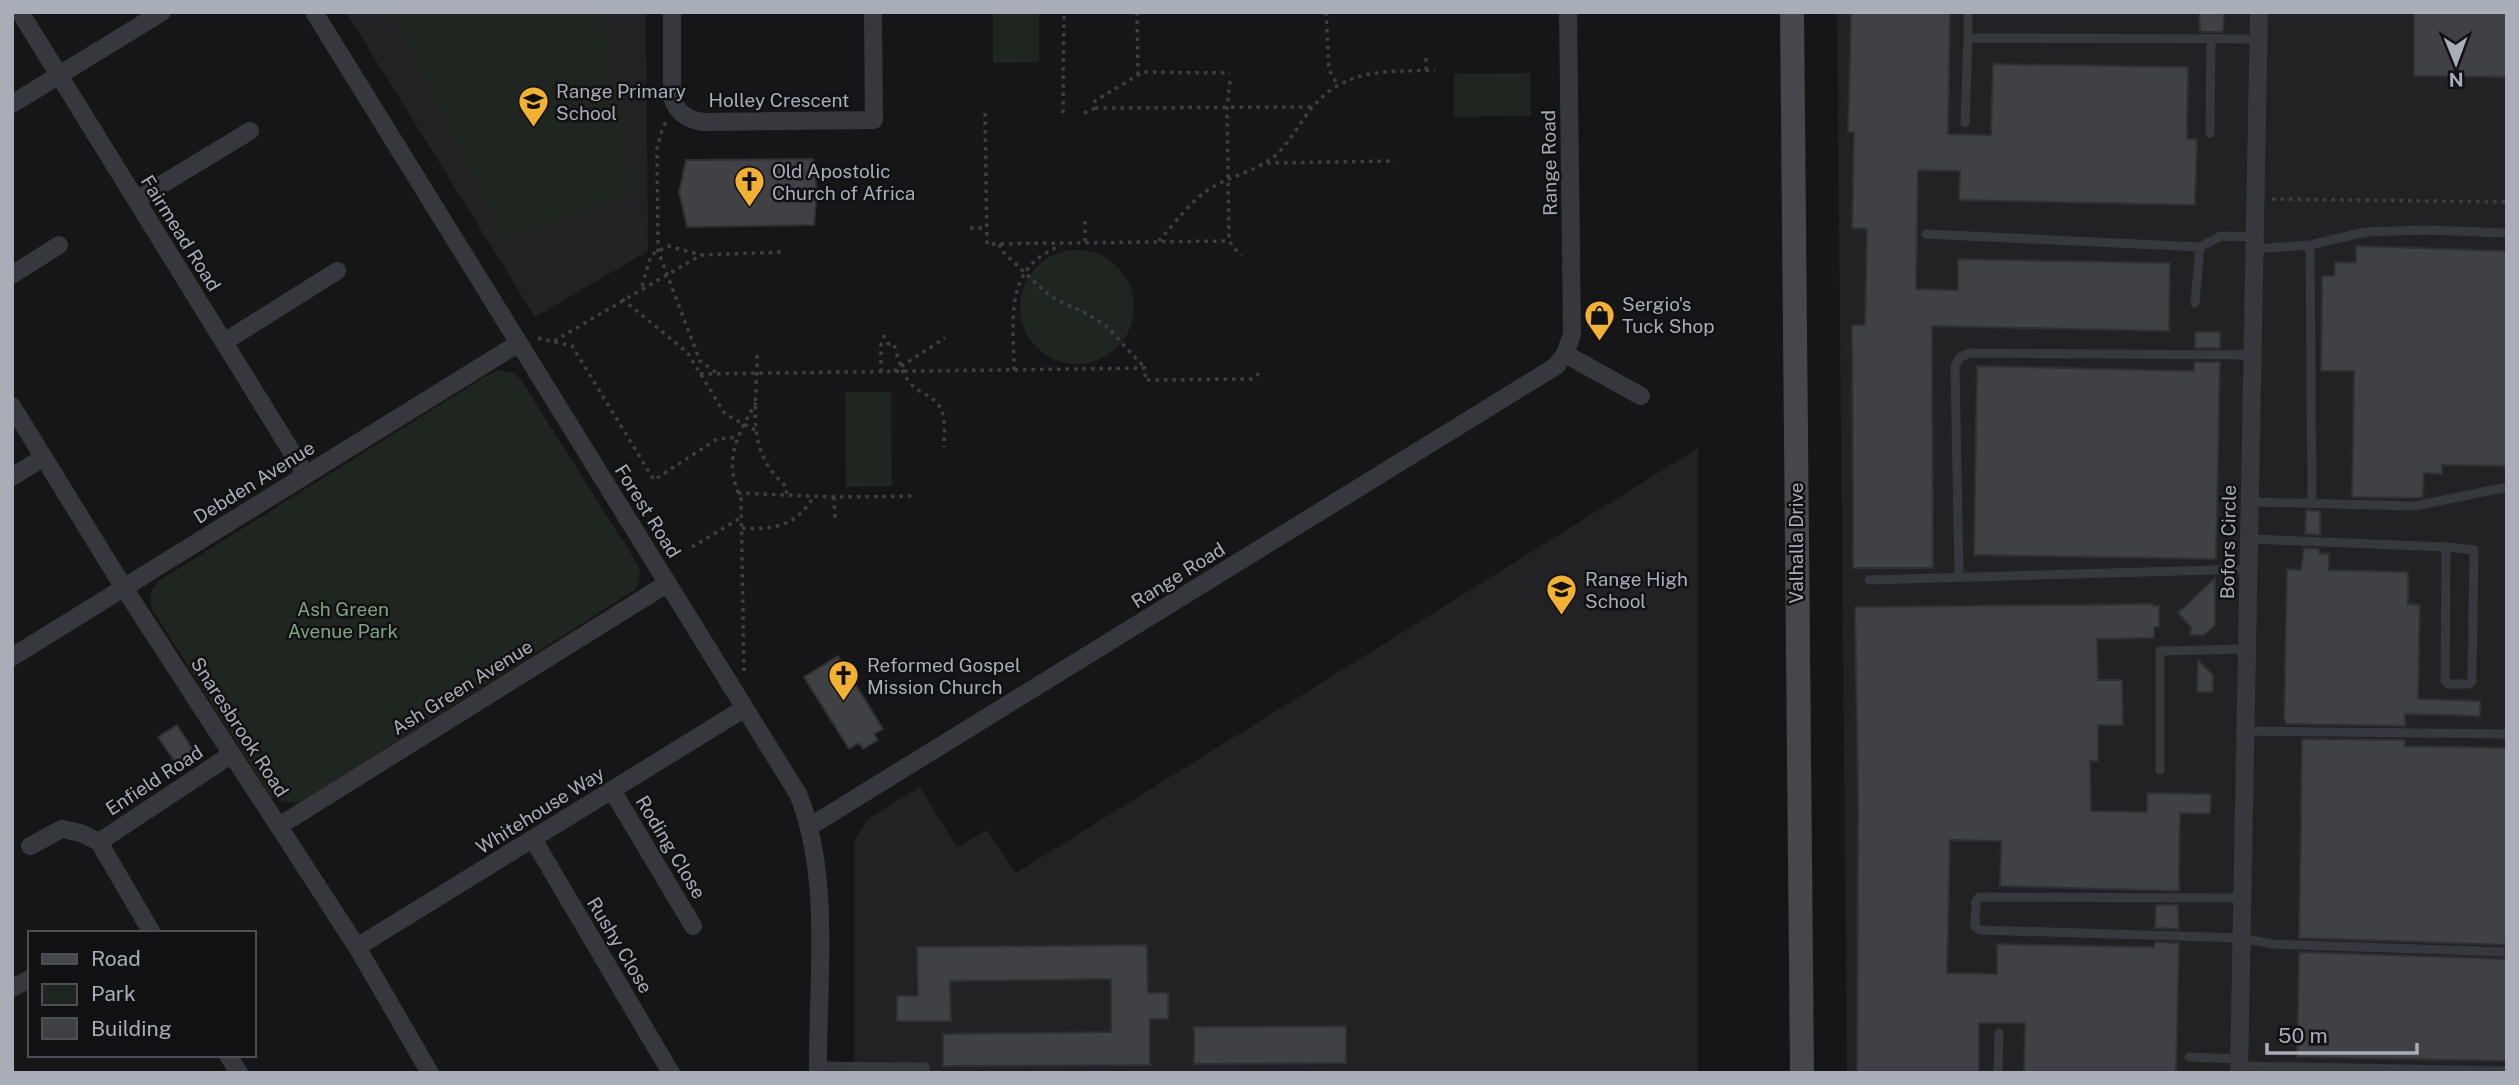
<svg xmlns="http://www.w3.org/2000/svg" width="2519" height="1085" font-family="'Public Sans',sans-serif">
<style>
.built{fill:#222225}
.green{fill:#1e261f}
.building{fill:#404145;stroke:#303034;stroke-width:2}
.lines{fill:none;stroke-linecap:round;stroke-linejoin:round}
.path{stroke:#3d3f44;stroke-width:3.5;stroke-dasharray:3.5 5;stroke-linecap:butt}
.service{stroke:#37383d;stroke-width:9}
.minor{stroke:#37383d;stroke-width:18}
.secondary{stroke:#45474d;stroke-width:24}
.labels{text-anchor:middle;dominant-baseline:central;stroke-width:5;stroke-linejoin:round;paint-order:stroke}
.poi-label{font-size:19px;fill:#a8adb8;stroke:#111113;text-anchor:start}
.street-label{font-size:19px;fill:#a8adb8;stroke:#111113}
.park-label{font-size:19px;fill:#7fa381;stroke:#111113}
</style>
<rect width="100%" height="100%" fill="#161618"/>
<!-- built -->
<path class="built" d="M346,12H646L648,251L535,317Z
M1837,12H2507V1073H1847Z
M1698,448V1073H854V842L867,819L920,787L957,847L987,830L1016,873Z"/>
<!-- green -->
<path class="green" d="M390,12H602L637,194L503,241Z
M993,12H1039V62L993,63Z
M1530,73L1531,116L1454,117V74Z
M1020 307a57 57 0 1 1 114 0a57 57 0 1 1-114 0Z
M500,370L513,373L521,380L638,565C641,575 640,582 635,590L302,801C290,804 281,803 271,797L152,609C149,597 151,588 160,580L486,376Z
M845,392H891L892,486L846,487Z"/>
<!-- building -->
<path class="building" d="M1851,12H1950L1948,134L1991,135L1993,64L2188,67L2187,139H2197L2195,205L1959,200L1960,171L1918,170L1916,289L1958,290V259L2170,263L2169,331L1932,326L1933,568H1853L1852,325H1865L1867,229L1852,228L1854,132H1848Z
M2199,12H2224L2223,32H2200Z
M2414,12H2507V77L2414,76Z
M813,159L817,191L814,225L687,227L679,192L686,160Z
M2356,246L2507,251V466L2442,465V474L2424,473L2423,497L2420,498L2352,497L2354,371H2321L2322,276H2334L2335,262L2356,263Z
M2195,332H2220V348H2195Z
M2194,362H2220L2216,559L1974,555L1977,366L2194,371Z
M2306,510L2320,511V535L2305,534Z
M2304,548L2319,549V553L2329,554V570L2408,572V604L2420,605L2418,699L2480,701V716L2405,714V726L2286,724L2284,717L2287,569L2301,570Z
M2215,578V625L2204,635H2190L2191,627L2178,613Z
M2153,604V606H2159V627H2154V638L2097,639L2098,680H2122L2123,725H2098V761H2090L2091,811L2147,812V793L2211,794L2210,814L2180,813L2179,891L2000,886L2001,841L1950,840L1947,973L1997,974V944L2154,947L2155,942L2179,943L2176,1073H2024L2025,1023H1979V1073H1857L1858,796L1855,607Z
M838,656L883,729L874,734L878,740L863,749L859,743L849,749L804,677Z
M2198,660L2213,675V692H2197Z
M177,725L195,753L177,765L158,737Z
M2302,739L2405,740V746L2507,748V945L2299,938Z
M2156,905H2178L2179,929L2155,928Z
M1147,945L1148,993H1168V1019H1150V1065L943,1066V1034L1111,1032V979L950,981L951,1021H897V996H918L917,947Z
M2299,952L2507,959V1061L2297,1057Z
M1346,1026V1063L1194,1064V1027Z"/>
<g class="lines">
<!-- path -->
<path class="path" d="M1137,12L1138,75
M1326,12L1329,70L1338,85
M1426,58V70
M1230,81L1227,107L1229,241L1241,256
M1095,108L1312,107
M985,113L987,244L1229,241
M1063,113L1064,12
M1084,113L1095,108V101L1143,72L1230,73
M666,123L663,126L657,149L658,251L700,361L717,373
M1267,163L1395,161
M2272,199L2507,202
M1085,221V243
M970,228H986
M1159,241C1174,224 1189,203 1208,190C1227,177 1251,173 1271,159C1288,146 1298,125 1311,109C1345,67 1387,72 1435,70
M1000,244V249L1044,291L1057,300L1088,314L1106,326L1145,368
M642,286L651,255L668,246L701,255
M622,299L687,352L725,414L755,430
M883,335L888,344
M538,338L572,346L654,480L717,439L738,437
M554,341L701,255L783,252
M757,355C758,392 747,435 769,467C774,475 781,481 787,488L786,495
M1014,370C1014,325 1003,271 1054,249L1053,243
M894,371L945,338
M881,372V344H894C897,356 903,376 911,384C920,394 935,396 941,409C946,420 944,435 944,447
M700,374L1145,368V380L1252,379L1262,371
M738,493L834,497L916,496
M834,497L835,518
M742,528C775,530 796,526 814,496
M692,547L742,517
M744,671L741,499C723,461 736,437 756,403"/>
<!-- service -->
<path class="service" d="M1968,12V38L2259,39
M1965,123L1968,38
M2210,133L2211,39
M1926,234L2200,247L2221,236L2255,237
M2310,245L2312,503
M2255,249L2310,245L2365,232L2425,230L2507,233
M2195,303L2200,247
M2250,502L2415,506L2507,487
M2250,539L2446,547L2474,550L2472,681L2469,684H2448L2445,681L2446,547
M1959,575L1955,367L1960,357L1970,353L2253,355
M1869,580L2249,569
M2246,731L2507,734
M2160,770V651L2247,649
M2243,898L1979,897L1976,901L1975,927L1980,930L2242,938L2273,944L2507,952
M2189,1057L2240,1059
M818,1066L925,1067V1073
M2240,1066L2507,1071
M1998,1073L1999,1033"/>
<!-- minor -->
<path class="minor" d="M20,12L306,475
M314,12L798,794C832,877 817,984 818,1073
M672,12V97C677,113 687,120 704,122L874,120L873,12
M12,104L162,12
M136,200L250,131
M12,275L59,245
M224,342L337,271
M1565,354L1641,396
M12,406L124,588L357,947L430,1073
M12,477L44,457
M12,657L519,343
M612,790L693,926
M279,826L668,583
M809,827L1556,366L1565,354L1572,334L1568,12
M533,839L671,1073
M99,842L232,754
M30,846L62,829L81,833L99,842L152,933
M357,947L745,708
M12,988L30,979
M228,1055L239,1073
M2239,1073L2259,12"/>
<!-- secondary -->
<path class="secondary" d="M1792,12L1802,1073"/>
</g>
<!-- icons -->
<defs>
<symbol id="school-pin" viewBox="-11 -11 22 30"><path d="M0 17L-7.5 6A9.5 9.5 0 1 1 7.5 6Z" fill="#f2b134" stroke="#111113"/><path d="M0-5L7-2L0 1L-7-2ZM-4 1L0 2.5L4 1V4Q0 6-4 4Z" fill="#111"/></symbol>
<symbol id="church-pin" viewBox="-11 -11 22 30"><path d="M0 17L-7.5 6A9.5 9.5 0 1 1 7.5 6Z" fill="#f2b134" stroke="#111113"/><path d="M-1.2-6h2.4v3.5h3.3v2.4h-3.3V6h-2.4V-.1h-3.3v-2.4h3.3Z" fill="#111"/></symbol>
<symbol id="shop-pin" viewBox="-11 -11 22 30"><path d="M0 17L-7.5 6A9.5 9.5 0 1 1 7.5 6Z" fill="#f2b134" stroke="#111113"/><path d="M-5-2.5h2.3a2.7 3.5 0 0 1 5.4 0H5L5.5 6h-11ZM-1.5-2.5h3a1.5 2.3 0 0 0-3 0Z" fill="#111"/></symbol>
</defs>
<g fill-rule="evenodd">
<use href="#school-pin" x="516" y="84" width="35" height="47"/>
<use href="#church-pin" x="732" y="164" width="35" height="47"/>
<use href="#shop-pin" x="1582" y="298" width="35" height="47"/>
<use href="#school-pin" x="1544" y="572" width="35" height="47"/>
<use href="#church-pin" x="826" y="658" width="35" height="47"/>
</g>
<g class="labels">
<!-- poi labels -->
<g class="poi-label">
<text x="556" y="91">Range Primary<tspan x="556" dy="22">School</tspan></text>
<text x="772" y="171">Old Apostolic<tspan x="772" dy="22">Church of Africa</tspan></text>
<text x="1622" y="304">Sergio's<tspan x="1622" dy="22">Tuck Shop</tspan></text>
<text x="1585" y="579">Range High<tspan x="1585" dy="22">School</tspan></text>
<text x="867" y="665">Reformed Gospel<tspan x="867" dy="22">Mission Church</tspan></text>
</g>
<!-- street labels -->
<g class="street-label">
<text x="779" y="100">Holley Crescent</text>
<text transform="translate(1549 163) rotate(-91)">Range Road</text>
<text transform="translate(181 233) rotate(58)">Fairmead Road</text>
<text transform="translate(254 482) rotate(-32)">Debden Avenue</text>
<text transform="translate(648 511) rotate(58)">Forest Road</text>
<text transform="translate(2228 542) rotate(-89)">Bofors Circle</text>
<text transform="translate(1796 543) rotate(-90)">Valhalla Drive</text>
<text transform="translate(1178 575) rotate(-32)">Range Road</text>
<text transform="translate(462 687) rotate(-32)">Ash Green Avenue</text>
<text transform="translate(240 727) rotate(57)">Snaresbrook Road</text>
<text transform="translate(154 780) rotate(-33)">Enfield Road</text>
<text transform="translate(540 810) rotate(-32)">Whitehouse Way</text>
<text transform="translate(671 847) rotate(59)">Roding Close</text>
<text transform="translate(620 945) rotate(59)">Rushy Close</text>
</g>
<!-- park labels -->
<g class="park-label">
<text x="343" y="609">Ash Green<tspan x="343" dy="22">Avenue Park</tspan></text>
</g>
</g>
<!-- border -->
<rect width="2519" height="1085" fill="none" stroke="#a8adb8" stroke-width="28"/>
<!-- legend -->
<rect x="28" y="931" width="228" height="126" fill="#111113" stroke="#4d4f55" stroke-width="2"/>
<rect x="42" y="954" width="35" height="10" fill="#45474d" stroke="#4d4f55" stroke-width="2"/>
<text x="91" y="966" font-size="21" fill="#a8adb8">Road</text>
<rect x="42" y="984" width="35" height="21" fill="#1e261f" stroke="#4d4f55" stroke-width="2"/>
<text x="91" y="1001" font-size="21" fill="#a8adb8">Park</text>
<rect x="42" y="1018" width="35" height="21" fill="#404145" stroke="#4d4f55" stroke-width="2"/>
<text x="91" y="1036" font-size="21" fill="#a8adb8">Building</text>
<!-- north arrow -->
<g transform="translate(2456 63) rotate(179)" stroke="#111113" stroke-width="5" paint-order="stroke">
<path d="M0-5L12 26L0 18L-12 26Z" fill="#a8adb8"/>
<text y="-10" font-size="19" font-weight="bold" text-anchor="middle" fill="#a8adb8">N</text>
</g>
<!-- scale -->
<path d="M2267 1043v10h150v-10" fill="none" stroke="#a8adb8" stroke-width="3.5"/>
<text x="2278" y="1043" font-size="21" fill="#a8adb8" stroke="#111113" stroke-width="5" paint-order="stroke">50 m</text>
</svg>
